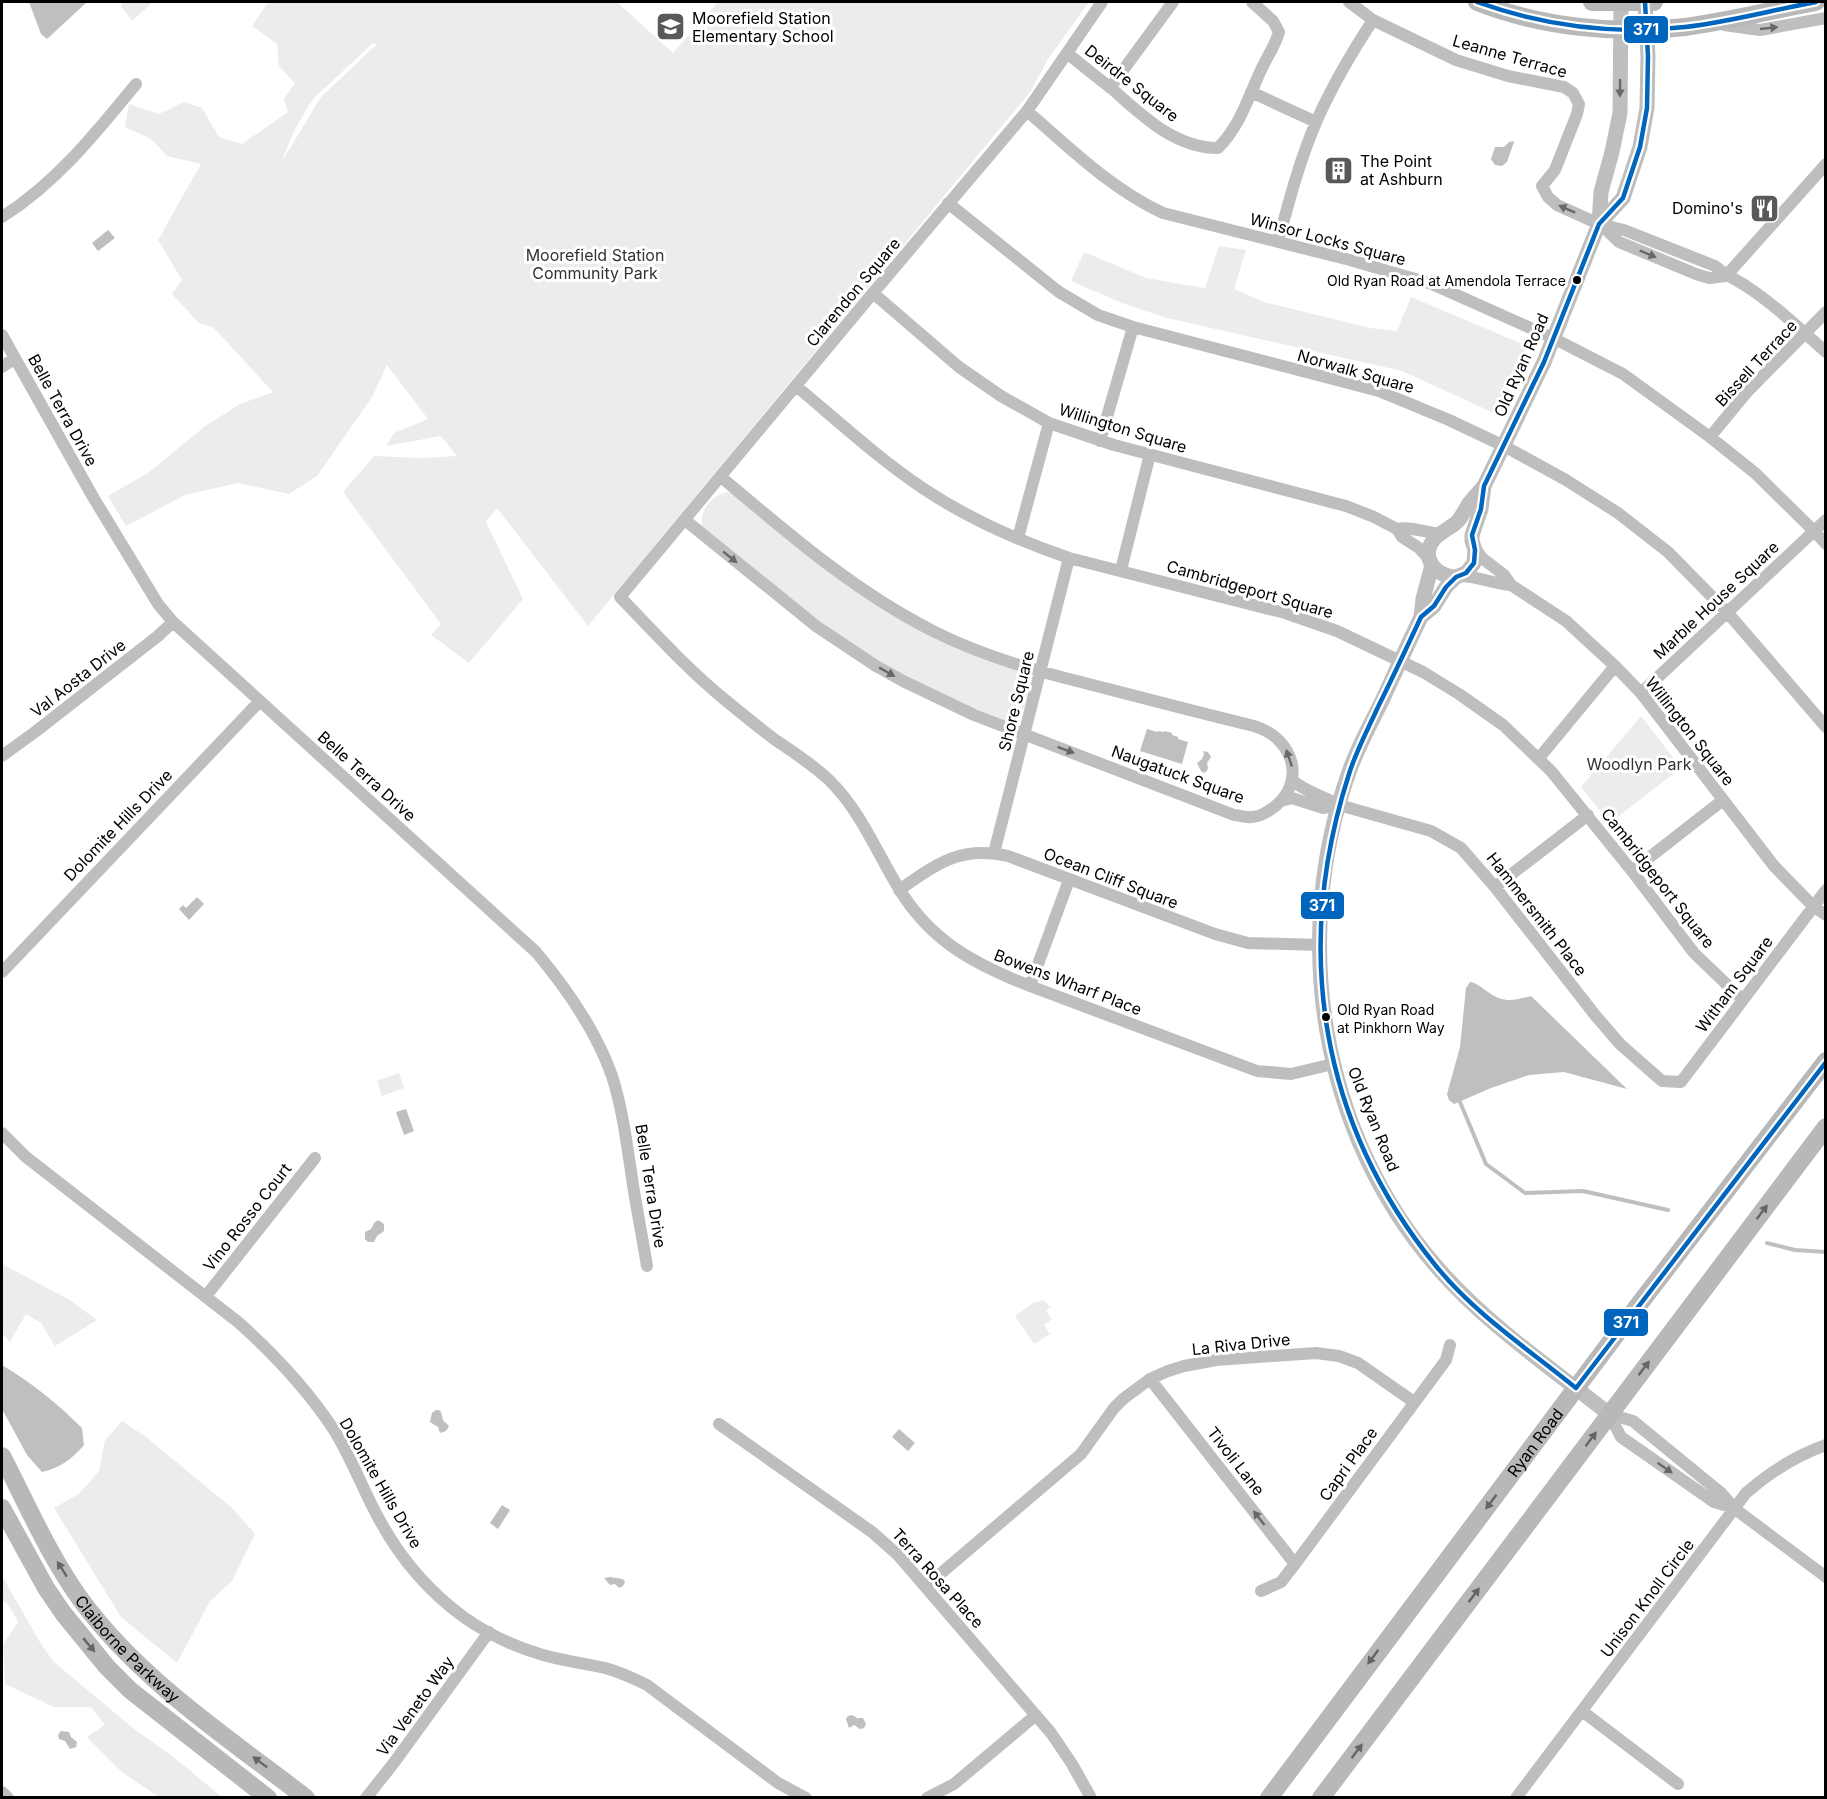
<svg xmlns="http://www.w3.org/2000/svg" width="1827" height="1799" font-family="Inter,sans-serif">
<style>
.green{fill:#ececec;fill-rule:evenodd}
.water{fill:#bfbfbf}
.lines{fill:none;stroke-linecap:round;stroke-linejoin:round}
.stream{stroke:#bfbfbf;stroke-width:4}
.minor{stroke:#bebebe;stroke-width:12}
.tertiary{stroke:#bebebe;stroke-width:15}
.secondary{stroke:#b8b8b8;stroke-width:18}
.bus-1-casing{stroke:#fff;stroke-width:9}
.bus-1{stroke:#0065bd;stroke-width:4.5}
.oneway{fill:#686868}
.oneway2{fill:#656565}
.bus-dot{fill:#000;stroke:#fff;stroke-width:2}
.labels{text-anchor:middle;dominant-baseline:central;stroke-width:6;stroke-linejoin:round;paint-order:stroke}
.bus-label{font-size:14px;fill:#000;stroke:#fff;text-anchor:end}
.poi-label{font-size:16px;fill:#000;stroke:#fff;text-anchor:start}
.street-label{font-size:16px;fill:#000;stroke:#fff}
.park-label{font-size:16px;fill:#333;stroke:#fff}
.line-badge{stroke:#fff;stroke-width:2}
.badge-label{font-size:16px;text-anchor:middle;font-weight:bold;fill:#fff}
</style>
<rect width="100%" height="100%" fill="#fff"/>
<!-- green -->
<path class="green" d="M123,2H153L132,21L121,6Z
M268,2H617L673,53L718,2H1089L1048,59L1031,91L588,626L497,508L486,522L523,599L469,663L431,635L441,624L343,492L374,456L422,458L457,456L441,436L386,446L394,433L428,419L387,365L372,397L317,476L289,494L238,483L185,495L126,526L108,496L148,473L204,427L240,404L273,392L214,328L199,323L172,294L182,280L158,240L201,164L167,156L151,139L125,127L129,104L159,114L184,102L202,108L219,137L242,144L288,112L284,99L295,83L279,66L277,44L252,26ZM373,43L377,44L321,97L281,163L294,131L312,100Z
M1219,246L1246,250L1234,289L1264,302L1370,328L1397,331L1411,297L1527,346L1496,414L1402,371L1167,318L1122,303L1071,281L1084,252L1146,278L1205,288Z
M727,492L734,494L838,578L1027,676C1033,690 1024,723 1005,722C957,704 908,682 865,653C808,615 756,570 702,526C700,510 711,496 727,492Z
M1641,716L1681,768L1610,823L1581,787Z
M399,1073L404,1088L382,1096L377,1081Z
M2,1264L68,1299L97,1320L55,1346L41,1323L26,1314L10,1342L2,1333Z
M1044,1300L1050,1307L1046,1311L1052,1319L1044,1325L1050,1334L1034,1344L1015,1316L1033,1303Z
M122,1421L146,1437L232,1508L255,1534L232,1581L210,1601L177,1663L121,1617L54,1508L79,1494L99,1471L105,1440Z
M2,1576L41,1644L54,1662L134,1729L171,1755L222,1797H159L123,1773L87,1737L105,1725L91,1707H54L5,1684L3,1645L18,1622L8,1604L2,1601Z"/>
<!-- water -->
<path class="water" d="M29,2H87L47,39L41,34Z
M1513,141L1514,142L1507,162L1502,166L1495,165L1491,159L1495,147H1504L1509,142Z
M108,230L115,238L98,251L92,243Z
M1147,729L1157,732L1158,731L1164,732L1165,731L1172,733V735L1178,737V739L1188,742L1182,764L1140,751Z
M1203,751L1208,752L1211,757L1207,763L1208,768L1207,771L1204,773L1201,771L1197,763L1202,759L1204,754Z
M197,897L204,904L189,920L179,909L183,905L186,908Z
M1470,982C1477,983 1482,988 1488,992C1503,1003 1513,1001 1531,996L1627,1089L1564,1072L1529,1075L1491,1088L1454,1104L1449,1100L1447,1094L1460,1047L1466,988Z
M406,1109L414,1131L404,1135L396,1112Z
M378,1220L384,1224V1231L377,1236L374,1242H368L365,1239V1232L371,1229L374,1223Z
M2,1365C32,1383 58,1404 82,1428L84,1445C72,1459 60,1468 42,1472L27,1455L2,1409Z
M439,1410L441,1412L443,1420L449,1426C446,1432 446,1431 440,1433L438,1427L430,1422L432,1413L436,1410Z
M899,1429L915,1443L908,1451L892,1437Z
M502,1505L510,1510L498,1529L490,1523Z
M610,1577L623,1579L625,1582L623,1586L619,1588L615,1584L610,1585L604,1578Z
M852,1715L857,1718H863L866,1724L864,1728L860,1729L854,1725L849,1728L846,1719L848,1716Z
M61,1731L69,1732L71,1737L77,1742L76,1747L70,1749L65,1741L59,1739L58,1735Z"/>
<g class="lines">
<!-- stream -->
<path class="stream" d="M1460,1102L1486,1164L1525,1193L1583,1191L1668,1210
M1767,1243L1795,1250L1826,1252"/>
<!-- minor -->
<path class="minor" d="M1102,2L1027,111L873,293L620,597C654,632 686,668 724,699C741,713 757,726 774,739C793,752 812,764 829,780C860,810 876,851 898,887C930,941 974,964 1030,986L1257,1071L1291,1074L1333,1064
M1349,2L1373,20L1456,60L1508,76L1564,87L1573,93L1579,104L1577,114L1555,170L1542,186L1548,197L1557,205L1599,224L1624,230L1715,266C1725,275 1735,279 1746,286C1775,305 1800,329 1826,352
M1724,25L1760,30L1826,18
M1067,53C1082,65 1096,77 1111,88C1142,115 1174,148 1218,148C1240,126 1248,98 1261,70C1267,57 1275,46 1279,32L1273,21L1252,2
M1110,88L1173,2
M1251,92L1316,122
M1027,111C1070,148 1111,189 1163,213L1350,260L1432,284L1553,338L1623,374L1710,437L1755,473L1814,531L1826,544
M948,203L1059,292L1098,315L1133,327L1379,391L1449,420L1504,446L1566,480L1618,513L1668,552L1727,612L1826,727
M2,217C56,183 96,133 136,84
M1600,224L1619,242L1696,274L1709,278L1726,276
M1278,242C1289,201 1300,159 1317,120C1333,84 1352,52 1373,20
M1726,276L1826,164
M873,293L959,367L1001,396L1049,423L1114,445L1346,506L1374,517L1397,529L1402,537L1419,548L1430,560
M2,335L93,497L158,604L173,622L536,952C567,989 596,1030 612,1076C622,1107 626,1139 631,1171C635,1202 642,1234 647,1266
M2,367L15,358
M796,386C838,421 879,459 924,489C969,519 1019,541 1069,558L1285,613L1337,631L1423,672L1459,694L1503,725L1551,771L1632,871L1694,953L1742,999
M1710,437L1747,392L1826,312
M1100,441L1133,327
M685,520L816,626L876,666L903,681L974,715L1234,815C1238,815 1243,817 1248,817C1255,818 1264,814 1270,810C1308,785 1295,738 1254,726C1196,712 1139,697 1081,682C1031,670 981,655 935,632C855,592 789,534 721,477
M1397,529C1413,526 1426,533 1442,534
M1018,538L1049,423
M1475,548L1482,558L1504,575L1511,585L1566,621L1615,666L1641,693L1774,866L1813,906L1826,915
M1121,570L1150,454
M1460,576C1478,576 1493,584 1511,585
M1641,693L1826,520
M2,756L35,732L158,636L173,622
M1539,758L1615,666
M1292,780C1305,792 1324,796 1339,805L1431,831L1461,848L1495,887L1595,1015L1620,1044L1662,1081L1681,1082L1826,890
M1281,801L1292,798L1323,808L1339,805
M994,853L1069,558
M1632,871L1723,800
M1495,887L1588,815
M899,890C937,864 960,845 1008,856L1215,934L1248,943L1320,945
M2,972L259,702
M1030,986L1069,880
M2,1133L26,1157L238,1322C274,1354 307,1389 334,1430C352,1459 363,1490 379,1519C400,1558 429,1592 465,1618C488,1634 515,1647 543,1655C563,1661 584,1663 605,1668C620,1672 633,1678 647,1685L778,1783L806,1798
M206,1296L315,1158
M1150,1379L1295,1564
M1609,1414L1633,1421L1721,1493L1735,1509L1826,1577
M1609,1414L1621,1437L1714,1502L1734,1508
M719,1424L872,1532L898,1555L1051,1733L1072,1764L1091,1798
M926,1586L1081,1454L1114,1408L1123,1399L1150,1379L1168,1371L1184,1366L1216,1360L1316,1353L1339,1356L1358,1363L1414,1402
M1261,1591L1281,1582L1295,1564L1446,1360L1450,1345
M1582,1711L1678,1784
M2,1792L8,1798
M366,1798L393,1764L489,1632
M927,1798L954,1784L1036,1715
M1516,1798L1746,1493C1771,1471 1795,1456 1826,1445"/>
<!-- tertiary -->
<path class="tertiary" d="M1599,224L1623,198L1640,147L1647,108L1648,56L1645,2
M1432,565L1423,599L1421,617C1407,646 1394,675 1380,705C1369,727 1357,749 1349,772C1290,938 1320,1132 1436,1266C1486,1324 1550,1367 1609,1414
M1456,577C1435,577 1419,556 1435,538C1442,531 1451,528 1458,521C1462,516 1465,510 1468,505C1473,498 1479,492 1484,486L1544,362L1599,224L1601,192L1612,152L1620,113L1621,2
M1421,617L1434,606L1446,587L1456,577L1466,573L1474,563L1475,550L1472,541V535L1481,509L1484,486"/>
<!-- secondary -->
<g class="secondary">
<path d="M1477,2C1540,27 1618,35 1685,27C1729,21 1772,10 1816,2"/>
<path d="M1592,2H1654"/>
<path id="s1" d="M2,1456C27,1504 49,1556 81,1600C141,1681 227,1737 306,1798"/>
<path d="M2,1508L46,1588L63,1613L107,1667L130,1690L268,1798"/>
<path id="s2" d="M1269,1798L1630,1316L1826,1061"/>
<path d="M1321,1798L1826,1127"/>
</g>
<defs>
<path id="bus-1" d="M1477,2C1544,26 1614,35 1685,27C1729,22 1772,10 1816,2
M1645,2L1648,56L1647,108L1640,147L1623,198L1599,224L1544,362L1484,486L1481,509L1472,535L1475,550L1474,563L1466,573L1456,577L1446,587L1434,606L1421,617C1407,647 1393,677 1378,707C1368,729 1356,751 1349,774C1293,948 1319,1122 1436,1266C1475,1314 1528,1349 1576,1388L1826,1062"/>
</defs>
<!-- bus-1 casing -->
<use href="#bus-1" class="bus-1-casing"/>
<!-- bus-1 -->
<use href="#bus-1" class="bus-1"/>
</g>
<!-- one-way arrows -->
<defs><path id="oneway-solid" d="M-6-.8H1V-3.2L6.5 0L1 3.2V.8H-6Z" transform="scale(1.5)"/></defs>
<g class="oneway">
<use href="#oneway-solid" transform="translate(1769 28) rotate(-6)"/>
<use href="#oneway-solid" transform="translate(1620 88) rotate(91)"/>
<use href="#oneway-solid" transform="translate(1567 209) rotate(-156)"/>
<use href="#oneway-solid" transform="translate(1648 254) rotate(23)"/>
<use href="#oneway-solid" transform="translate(730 557) rotate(39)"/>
<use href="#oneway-solid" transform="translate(887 672) rotate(29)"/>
<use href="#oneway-solid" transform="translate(1066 750) rotate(21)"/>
<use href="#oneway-solid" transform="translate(1289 758) rotate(-109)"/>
<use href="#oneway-solid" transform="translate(1665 1468) rotate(35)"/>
<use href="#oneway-solid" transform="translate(1259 1518) rotate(-128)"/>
</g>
<g class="oneway2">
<use href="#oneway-solid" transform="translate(1762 1212) rotate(-53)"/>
<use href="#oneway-solid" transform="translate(1644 1368) rotate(-53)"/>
<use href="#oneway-solid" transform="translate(1591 1439) rotate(-53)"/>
<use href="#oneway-solid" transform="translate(1491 1502) rotate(127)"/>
<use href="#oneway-solid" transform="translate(62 1569) rotate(-122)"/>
<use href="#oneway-solid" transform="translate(1474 1595) rotate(-53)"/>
<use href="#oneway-solid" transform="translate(89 1645) rotate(50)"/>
<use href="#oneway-solid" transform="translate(1373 1657) rotate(127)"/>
<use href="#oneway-solid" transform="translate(1357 1751) rotate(-53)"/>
<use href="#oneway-solid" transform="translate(260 1762) rotate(-143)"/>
</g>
<!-- icons -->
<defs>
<symbol id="school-square" viewBox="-11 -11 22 22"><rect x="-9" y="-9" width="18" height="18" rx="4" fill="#595959" stroke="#fff"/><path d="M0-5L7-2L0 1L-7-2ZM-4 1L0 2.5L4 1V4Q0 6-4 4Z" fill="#fff"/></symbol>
<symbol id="building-square" viewBox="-11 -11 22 22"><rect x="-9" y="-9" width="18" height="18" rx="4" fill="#595959" stroke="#fff"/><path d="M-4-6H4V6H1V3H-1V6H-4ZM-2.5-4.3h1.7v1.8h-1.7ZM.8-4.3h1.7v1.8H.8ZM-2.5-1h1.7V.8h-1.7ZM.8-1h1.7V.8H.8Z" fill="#fff"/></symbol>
<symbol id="restaurant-square" viewBox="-11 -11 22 22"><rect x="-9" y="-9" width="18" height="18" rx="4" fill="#595959" stroke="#fff"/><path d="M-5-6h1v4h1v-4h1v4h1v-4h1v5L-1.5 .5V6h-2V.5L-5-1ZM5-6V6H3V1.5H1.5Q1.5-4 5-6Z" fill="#fff"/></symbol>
</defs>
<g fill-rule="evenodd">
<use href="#school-square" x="654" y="10" width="33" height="33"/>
<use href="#building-square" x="1322" y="154" width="33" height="33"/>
<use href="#restaurant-square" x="1748" y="192" width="33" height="33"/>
</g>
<!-- markers -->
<g class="bus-dot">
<circle cx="1577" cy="280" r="5"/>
<circle cx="1326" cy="1017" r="5"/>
</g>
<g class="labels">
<!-- bus labels -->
<g class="bus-label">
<text x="1566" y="280">Old Ryan Road at Amendola Terrace</text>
<text x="1337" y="1009" text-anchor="start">Old Ryan Road<tspan x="1337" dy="18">at Pinkhorn Way</tspan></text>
</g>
<!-- poi labels -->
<g class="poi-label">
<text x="692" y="18">Moorefield Station<tspan x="692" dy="18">Elementary School</tspan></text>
<text x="1360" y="161">The Point<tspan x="1360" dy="18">at Ashburn</tspan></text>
<text x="1743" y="208" text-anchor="end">Domino's</text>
</g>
<!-- street labels -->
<g class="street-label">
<text transform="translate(1510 56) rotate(16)">Leanne Terrace</text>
<text transform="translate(1132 83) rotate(38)">Deirdre Square</text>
<text transform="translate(1328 239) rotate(15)">Winsor Locks Square</text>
<text transform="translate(853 292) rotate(-50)">Clarendon Square</text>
<text transform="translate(1756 363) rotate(-47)">Bissell Terrace</text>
<text transform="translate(1521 365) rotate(-66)">Old Ryan Road</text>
<text transform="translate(1356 371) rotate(16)">Norwalk Square</text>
<text transform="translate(63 410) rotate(61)">Belle Terra Drive</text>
<text transform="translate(1123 428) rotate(17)">Willington Square</text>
<text transform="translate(1250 589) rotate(16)">Cambridgeport Square</text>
<text transform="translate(1716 600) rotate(-43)">Marble House Square</text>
<text transform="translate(78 678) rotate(-38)">Val Aosta Drive</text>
<text transform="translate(1016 701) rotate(-76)">Shore Square</text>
<text transform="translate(1690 731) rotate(52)">Willington Square</text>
<text transform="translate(1178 774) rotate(20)">Naugatuck Square</text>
<text transform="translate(367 776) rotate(42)">Belle Terra Drive</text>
<text transform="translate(118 825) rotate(-46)">Dolomite Hills Drive</text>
<text transform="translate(1111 878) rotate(21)">Ocean Cliff Square</text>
<text transform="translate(1658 878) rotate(52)">Cambridgeport Square</text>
<text transform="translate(1537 914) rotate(52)">Hammersmith Place</text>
<text transform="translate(1068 982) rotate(21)">Bowens Wharf Place</text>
<text transform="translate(1734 984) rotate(-53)">Witham Square</text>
<text transform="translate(1374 1119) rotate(68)">Old Ryan Road</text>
<text transform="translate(651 1186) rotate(81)">Belle Terra Drive</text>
<text transform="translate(247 1217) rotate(-52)">Vino Rosso Court</text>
<text transform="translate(1241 1344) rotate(-6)">La Riva Drive</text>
<text stroke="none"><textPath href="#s2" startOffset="444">Ryan Road</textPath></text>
<text transform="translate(1236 1461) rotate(52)">Tivoli Lane</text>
<text transform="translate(1348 1464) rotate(-54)">Capri Place</text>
<text transform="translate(381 1483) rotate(60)">Dolomite Hills Drive</text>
<text transform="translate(938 1578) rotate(48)">Terra Rosa Place</text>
<text transform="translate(1647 1598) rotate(-53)">Unison Knoll Circle</text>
<text stroke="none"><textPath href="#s1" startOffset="232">Claiborne Parkway</textPath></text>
<text transform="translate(415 1706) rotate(-54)">Via Veneto Way</text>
</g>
<!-- park labels -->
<g class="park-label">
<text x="595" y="255">Moorefield Station<tspan x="595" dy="18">Community Park</tspan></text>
<text x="1639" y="764">Woodlyn Park</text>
</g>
</g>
<g class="line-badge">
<rect x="1623" y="15" width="46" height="29" rx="6" fill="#0065bd"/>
<rect x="1300" y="891" width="45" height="29" rx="6" fill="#0065bd"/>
<rect x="1603" y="1308" width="46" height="29" rx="6" fill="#0065bd"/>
</g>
<g class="badge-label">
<text x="1646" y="35">371</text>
<text x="1322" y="911">371</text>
<text x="1626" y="1328">371</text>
</g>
<!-- border -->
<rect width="1827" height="1799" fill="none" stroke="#000000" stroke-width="6"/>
</svg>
